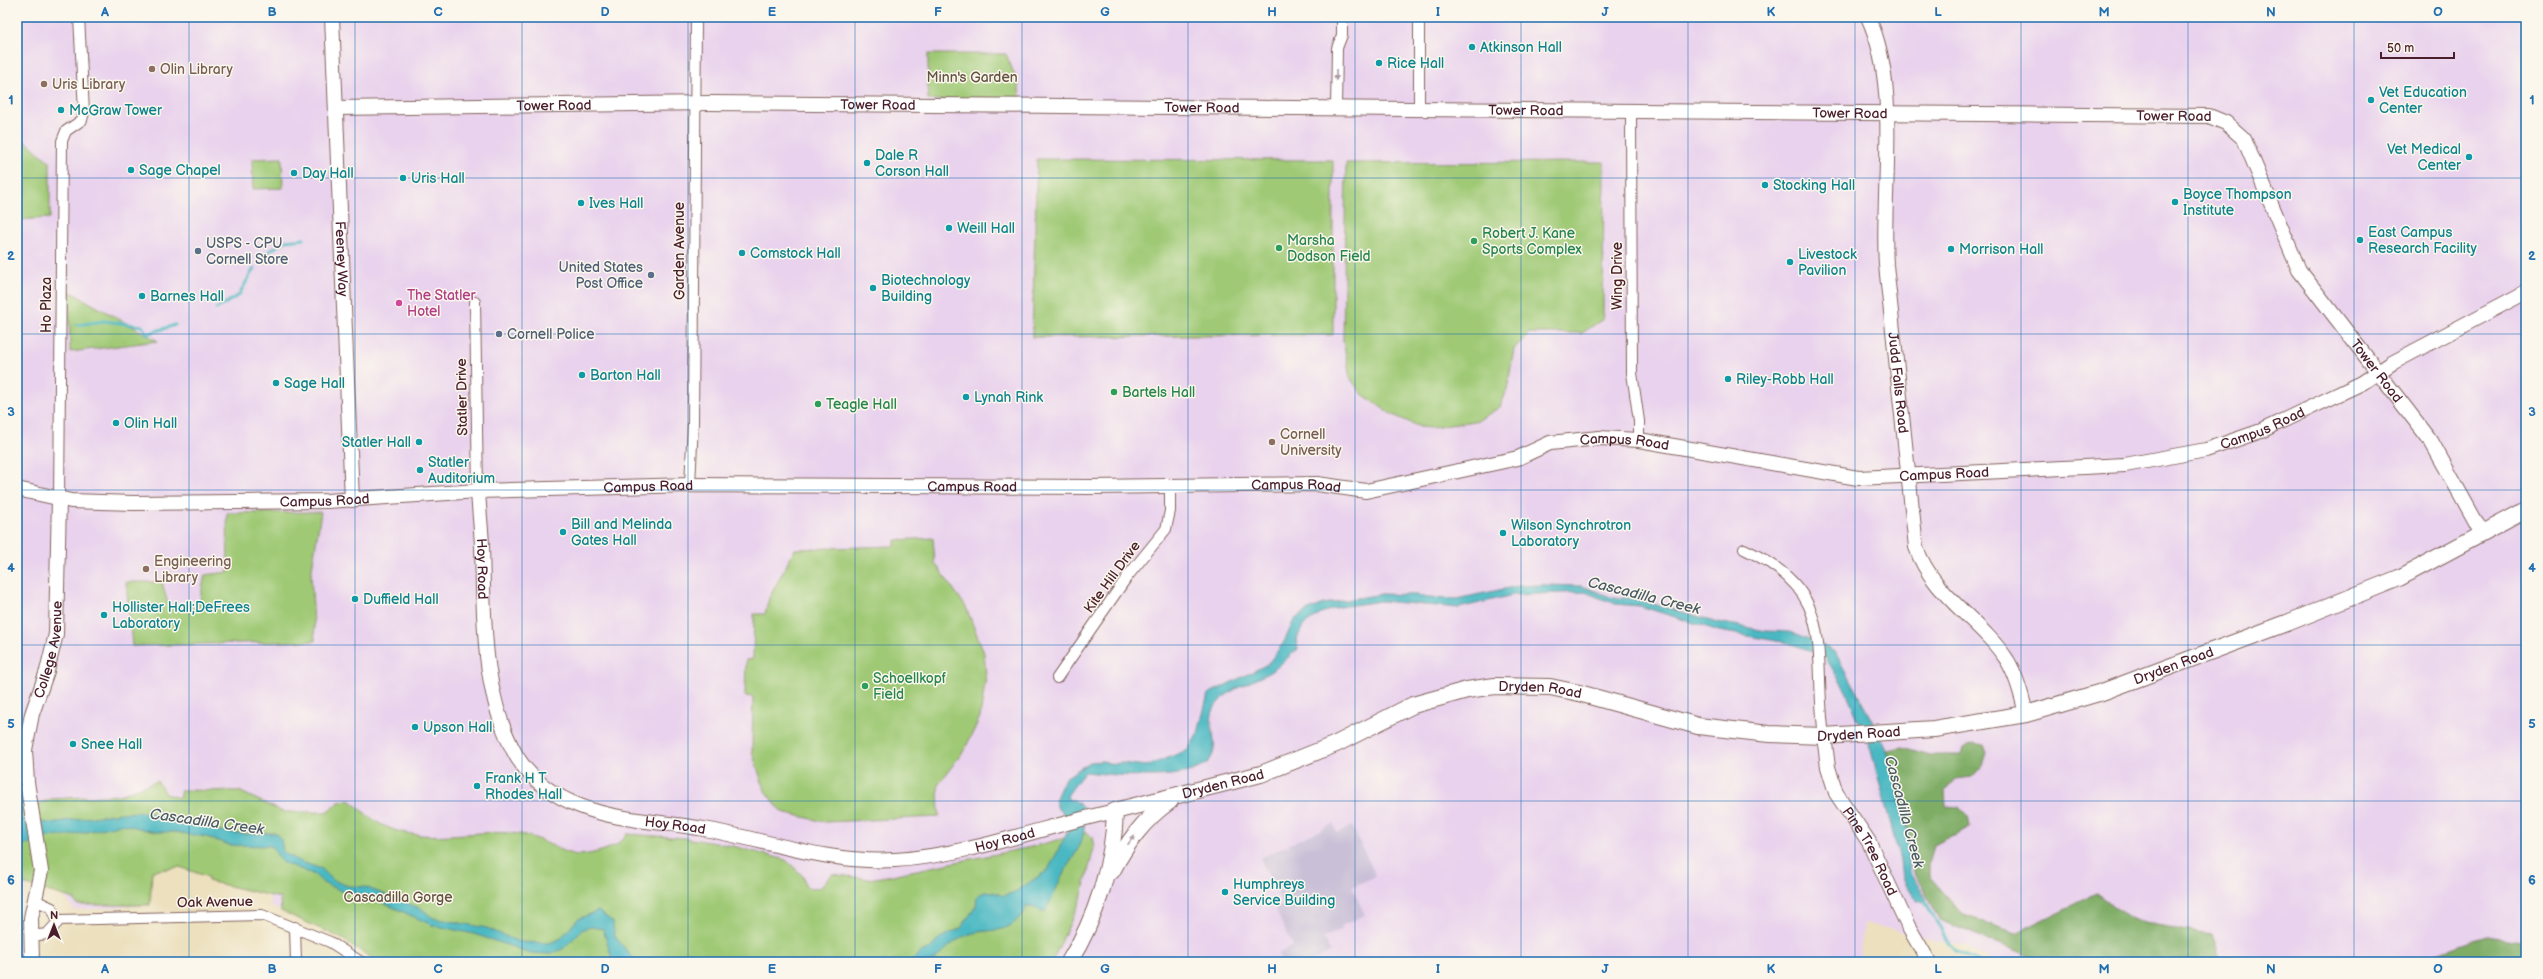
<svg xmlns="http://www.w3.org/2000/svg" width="2543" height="979" font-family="'Balsamiq Sans',sans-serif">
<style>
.built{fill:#e9d2ed}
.industrial{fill:#c9bfd7}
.green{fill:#9fc975;stroke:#747450}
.forest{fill:#7fad66;stroke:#646648}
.water{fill:#4ab8c2;stroke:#4a6c76}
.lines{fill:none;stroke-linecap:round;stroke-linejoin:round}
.stream{stroke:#4ab8c2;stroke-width:3}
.street-casing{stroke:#83635e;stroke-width:12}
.secondary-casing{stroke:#83635e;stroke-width:16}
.primary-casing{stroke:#83635e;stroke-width:18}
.street{stroke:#fff;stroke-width:10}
.secondary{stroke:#fff;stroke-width:14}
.primary{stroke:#fff;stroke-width:16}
.oneway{fill:#ae9aa0}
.grid{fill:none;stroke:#1f6fb2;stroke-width:1;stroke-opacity:0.55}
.culture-dot{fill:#0f9aa8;stroke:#fbf7ec;stroke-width:1.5}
.education-dot{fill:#8d6e63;stroke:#fbf7ec;stroke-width:1.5}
.leisure-dot{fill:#2e9e5b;stroke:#fbf7ec;stroke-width:1.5}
.service-dot{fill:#5c6f8a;stroke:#fbf7ec;stroke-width:1.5}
.hotel-dot{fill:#d1479c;stroke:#fbf7ec;stroke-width:1.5}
.labels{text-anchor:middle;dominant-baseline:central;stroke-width:3;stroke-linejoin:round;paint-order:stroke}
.culture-label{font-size:14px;fill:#0d838f;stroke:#fbf7ec;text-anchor:start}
.education-label{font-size:14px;fill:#785e54;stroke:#fbf7ec;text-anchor:start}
.park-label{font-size:14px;fill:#645241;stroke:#fbf7ec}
.street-label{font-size:14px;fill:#4a1f2b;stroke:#fbf7ec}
.leisure-label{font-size:14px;fill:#27864d;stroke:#fbf7ec;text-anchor:start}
.service-label{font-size:14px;fill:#4e5e75;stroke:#fbf7ec;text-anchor:start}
.hotel-label{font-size:14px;fill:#b23c85;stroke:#fbf7ec;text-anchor:start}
.water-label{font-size:15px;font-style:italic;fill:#4a5c67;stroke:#fbf7ec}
.neatline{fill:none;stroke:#1f6fb2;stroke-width:1.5}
.grid-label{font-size:13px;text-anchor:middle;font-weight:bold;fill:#1f6fb2}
</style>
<rect width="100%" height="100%" fill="#fbf7ec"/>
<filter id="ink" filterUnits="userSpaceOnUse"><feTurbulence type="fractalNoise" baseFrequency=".025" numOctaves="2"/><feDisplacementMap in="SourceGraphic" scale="8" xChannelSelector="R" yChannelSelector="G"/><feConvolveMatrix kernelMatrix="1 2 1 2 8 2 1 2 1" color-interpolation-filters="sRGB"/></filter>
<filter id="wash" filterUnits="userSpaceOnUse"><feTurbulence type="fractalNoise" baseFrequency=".012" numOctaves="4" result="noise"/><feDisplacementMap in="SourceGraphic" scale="16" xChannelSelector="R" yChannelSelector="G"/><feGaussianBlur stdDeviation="0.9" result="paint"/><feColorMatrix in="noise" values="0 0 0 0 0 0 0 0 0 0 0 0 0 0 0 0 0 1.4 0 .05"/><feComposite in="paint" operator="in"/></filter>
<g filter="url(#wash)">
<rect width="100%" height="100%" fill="#ece0be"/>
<!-- built -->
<path class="built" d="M17,17H2526V962H1995L1965,946L1864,923L1859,962H378L341,938L270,906V894L208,881V877L180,867L138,873L139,906L74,910L51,876L29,879L18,912L21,962H17Z"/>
<!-- industrial -->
<path class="industrial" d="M1333,824L1337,833L1352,826L1376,876L1352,887L1365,915L1341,926L1342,929L1323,938L1330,952L1310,962H1282L1278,954L1293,946L1275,909L1283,905L1260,858Z"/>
<!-- green -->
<path class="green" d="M928,54H1006L1018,83L1021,102L928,100Z
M17,138L29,144L50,162V218L17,220Z
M282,158L283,188L253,189L252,159Z
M1037,159L1333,160V335L1032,337Z
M1604,162L1603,319L1582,333H1529L1514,349L1507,390L1500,407L1479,420L1432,428L1420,427L1391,414L1362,394L1350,378L1343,340L1346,163Z
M69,291L158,341L70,352Z
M321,512L311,575L315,641L132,646L126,582H162L169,608H198L205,575L228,572L227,513Z
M933,538L935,563L966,607L984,653L986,676L980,717L965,749L938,785L939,817L825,822L782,812L765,791L752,752L753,697L745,696L746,660L753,659L754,614H765L769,598L795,549L895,546V540Z
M17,777L26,808L51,799L120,795L157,781L166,794L179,798L181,790L239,791L283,812H326L341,801L350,800C367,815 378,826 401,832C442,842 484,827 525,835C539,837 568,856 579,855C594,854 620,848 627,834L685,838L733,846L786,860L803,876L806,886L813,889L821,887L832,874L869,879L887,876L1031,847L1087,832L1092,837L1094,848L1081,899L1052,962H378L341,938L281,911L280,898L208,881V877L180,867L152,871L150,905H77L74,899L17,882Z"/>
<!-- forest -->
<path class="forest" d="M1973,743L1984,745L1987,753L1983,765L1972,777L1956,779L1945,791L1946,806L1959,807L1968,816L1970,827L1934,845L1929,864V876L1945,894L1964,915L2015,933L2097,893L2126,915L2144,923L2212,934L2221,962H2045L1941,921L1914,873L1910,837L1887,750L1903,747L1929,755H1961L1963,748Z
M2485,936L2522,941L2526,944V962H2429L2437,953Z"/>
<!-- water -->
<path class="water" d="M1542,585L1582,586L1613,598H1629L1657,605L1718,622L1766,631L1790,632L1811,639L1835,652L1886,747L1908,832L1910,872L1927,900L1924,902L1915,899L1902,881L1900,860L1870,747L1846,691L1824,655L1788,643L1719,631L1640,606L1615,604L1585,592L1513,595L1459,608L1381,601L1339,607L1321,613L1303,626L1296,641L1298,649C1288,656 1281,666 1270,672C1253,682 1230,688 1218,703C1205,717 1216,733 1214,749C1211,788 1110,774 1084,772L1067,796L1069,800H1074L1082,806C1088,834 1082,844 1067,867C1059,881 1053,897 1045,912L1032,907H1026C1009,941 988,924 963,937C949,944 943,954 931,962H911L920,952L931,948L940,938L961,928L976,906L977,896C987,889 993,891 1003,896L1015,892L1048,870L1068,831L1062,811L1058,809L1055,800L1065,778L1090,762L1102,761L1113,764L1121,763L1147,766L1188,750L1198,733L1208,694L1268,664L1284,642L1294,620L1306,611L1324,604L1381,594L1416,595L1428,598L1456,599L1518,586Z
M144,812L195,822L219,831L245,834L275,833L281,839L283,852L301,862L322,869L333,880L348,886L365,887L422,909L433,918L487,928L519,942L549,943L560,939L578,919L598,911L613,922L614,935L636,962H613L603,929L591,927L583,929L563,949L549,954L531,953L474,934L432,925L368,896L344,892L323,883L315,875L282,862L271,846L229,845L207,837L175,832H155L122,824L73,835L48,837L32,844L17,845V819L49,823L121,813Z"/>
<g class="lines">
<!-- stream -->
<path class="stream" d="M262,256L285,241L304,239
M216,309L239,295L254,268
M77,325L104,321L142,326L147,334L175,325
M1924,899L1947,941L1956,951L1980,962"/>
</g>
</g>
<g filter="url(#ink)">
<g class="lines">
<defs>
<path id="street" d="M1419,17V110
M1336,109L1337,48L1342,35V17
M1631,112L1632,373L1639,421V440
M475,302L478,491
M690,485L693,423L696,17
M59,500L62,141L66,131L82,120L84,112L79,17
M1744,549C1840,593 1812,650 1824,736
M1057,678L1127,577L1166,529L1170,511V485
M58,920L262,915L330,942L361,962
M295,927L296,962
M31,936L47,934L58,922L52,908L35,900"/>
<g id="secondary">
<path id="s1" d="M332,17L352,500"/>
<path id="s2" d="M1868,17C1901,87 1881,188 1886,265L1916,547C1932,595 1980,619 2007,660C2017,676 2022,696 2026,714"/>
<path id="s3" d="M336,108L710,103L2209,116L2226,123L2244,139L2299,270L2431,441L2482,533"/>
<path id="s4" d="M17,489L71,501L133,503L327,501L478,491L690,485L1091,487L1317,484L1366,491L1518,458L1550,443L1599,438L1639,440L1858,478L2125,465L2206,450L2261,431L2362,383L2392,363L2526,292"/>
<path id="s5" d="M478,491C479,509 481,527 482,545C484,614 481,695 517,757C532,781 554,796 580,806C620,822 662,821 704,829C767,840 829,864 895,860C970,855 1042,827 1115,811"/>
<path id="s6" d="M1824,736L1828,767L1836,793L1869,842L1908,926L1929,962"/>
<path id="s7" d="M32,962L31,918L41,871L27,782L25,750L32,714L47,671L56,634L59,500"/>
</g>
<g id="primary">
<path d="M1112,871C1127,843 1143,820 1170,801"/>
<path id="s8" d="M1069,962C1096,919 1114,862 1115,811L1261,774L1336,744L1413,705L1467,690L1495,686L1550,687L1579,693L1698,726L1769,734L1824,736L1934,729L2026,714L2102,692L2287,623L2399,578L2526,510"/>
</g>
</defs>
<!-- street casing -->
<use href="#street" class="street-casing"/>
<!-- secondary casing -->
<use href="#secondary" class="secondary-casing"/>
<!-- primary casing -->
<use href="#primary" class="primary-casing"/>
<!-- street -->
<use href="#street" class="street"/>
<!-- secondary -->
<use href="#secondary" class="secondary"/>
<!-- primary -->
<use href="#primary" class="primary"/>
</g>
<!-- one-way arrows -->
<defs><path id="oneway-solid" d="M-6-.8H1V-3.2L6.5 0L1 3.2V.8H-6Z"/></defs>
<g class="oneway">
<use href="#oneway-solid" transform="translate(1336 75) rotate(91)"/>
<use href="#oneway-solid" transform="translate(1131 840) rotate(-55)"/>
</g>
</g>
<!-- grid -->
<path class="grid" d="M189,17V962M355,17V962M522,17V962M688,17V962M855,17V962M1022,17V962M1188,17V962M1355,17V962M1521,17V962M1688,17V962M1855,17V962M2021,17V962M2188,17V962M2354,17V962M17,178H2526M17,334H2526M17,490H2526M17,645H2526M17,801H2526"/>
<!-- markers -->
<g class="culture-dot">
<circle cx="1472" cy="47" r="4"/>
<circle cx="1379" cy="63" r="4"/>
<circle cx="2371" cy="100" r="4"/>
<circle cx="61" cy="110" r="4"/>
<circle cx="2469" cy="157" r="4"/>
<circle cx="867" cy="163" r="4"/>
<circle cx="131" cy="170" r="4"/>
<circle cx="294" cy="173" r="4"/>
<circle cx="403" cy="178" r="4"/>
<circle cx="1765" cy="185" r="4"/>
<circle cx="2175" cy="202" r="4"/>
<circle cx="581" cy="203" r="4"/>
<circle cx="949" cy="228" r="4"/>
<circle cx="2360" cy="240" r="4"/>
<circle cx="1951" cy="249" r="4"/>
<circle cx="742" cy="253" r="4"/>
<circle cx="1790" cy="262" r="4"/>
<circle cx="873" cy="288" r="4"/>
<circle cx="142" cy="296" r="4"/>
<circle cx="582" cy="375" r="4"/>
<circle cx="1728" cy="379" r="4"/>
<circle cx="276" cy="383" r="4"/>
<circle cx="966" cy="397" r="4"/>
<circle cx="116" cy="423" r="4"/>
<circle cx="419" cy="442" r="4"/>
<circle cx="420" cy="470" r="4"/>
<circle cx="563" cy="532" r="4"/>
<circle cx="1503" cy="533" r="4"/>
<circle cx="355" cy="599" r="4"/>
<circle cx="104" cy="615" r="4"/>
<circle cx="415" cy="727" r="4"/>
<circle cx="73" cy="744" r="4"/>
<circle cx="477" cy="786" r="4"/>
<circle cx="1225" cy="892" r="4"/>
</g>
<g class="education-dot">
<circle cx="152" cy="69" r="4"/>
<circle cx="44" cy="84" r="4"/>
<circle cx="1272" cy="442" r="4"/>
<circle cx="146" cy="569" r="4"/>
</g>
<g class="leisure-dot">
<circle cx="1474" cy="241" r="4"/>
<circle cx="1279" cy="248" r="4"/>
<circle cx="1114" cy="392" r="4"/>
<circle cx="818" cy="404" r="4"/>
<circle cx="865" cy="686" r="4"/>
</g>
<g class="service-dot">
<circle cx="198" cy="251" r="4"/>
<circle cx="651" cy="275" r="4"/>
<circle cx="499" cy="334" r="4"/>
</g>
<circle class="hotel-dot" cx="399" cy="303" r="4"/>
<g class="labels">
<!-- culture labels -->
<g class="culture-label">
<text x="1480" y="47">Atkinson Hall</text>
<text x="1387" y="63">Rice Hall</text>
<text x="2379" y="92">Vet Education<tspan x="2379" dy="16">Center</tspan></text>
<text x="69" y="110">McGraw Tower</text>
<text x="2461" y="149" text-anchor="end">Vet Medical<tspan x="2461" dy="16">Center</tspan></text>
<text x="875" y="155">Dale R<tspan x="875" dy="16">Corson Hall</tspan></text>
<text x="139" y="170">Sage Chapel</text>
<text x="302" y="173">Day Hall</text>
<text x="411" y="178">Uris Hall</text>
<text x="1773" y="185">Stocking Hall</text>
<text x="2183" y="194">Boyce Thompson<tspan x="2183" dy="16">Institute</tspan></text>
<text x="589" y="203">Ives Hall</text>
<text x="957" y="228">Weill Hall</text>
<text x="2368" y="232">East Campus<tspan x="2368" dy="16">Research Facility</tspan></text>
<text x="1959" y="249">Morrison Hall</text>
<text x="750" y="253">Comstock Hall</text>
<text x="1798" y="254">Livestock<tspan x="1798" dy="16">Pavilion</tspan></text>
<text x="881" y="280">Biotechnology<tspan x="881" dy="16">Building</tspan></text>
<text x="150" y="296">Barnes Hall</text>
<text x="590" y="375">Barton Hall</text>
<text x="1736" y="379">Riley-Robb Hall</text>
<text x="284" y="383">Sage Hall</text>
<text x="974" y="397">Lynah Rink</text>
<text x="124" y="423">Olin Hall</text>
<text x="411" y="442" text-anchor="end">Statler Hall</text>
<text x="428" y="462">Statler<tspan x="428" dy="16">Auditorium</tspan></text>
<text x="571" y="524">Bill and Melinda<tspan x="571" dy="16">Gates Hall</tspan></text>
<text x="1511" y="525">Wilson Synchrotron<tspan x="1511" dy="16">Laboratory</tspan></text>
<text x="363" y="599">Duffield Hall</text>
<text x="112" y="607">Hollister Hall;DeFrees<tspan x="112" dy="16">Laboratory</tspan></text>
<text x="423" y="727">Upson Hall</text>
<text x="81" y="744">Snee Hall</text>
<text x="485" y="778">Frank H T<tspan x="485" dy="16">Rhodes Hall</tspan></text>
<text x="1233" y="884">Humphreys<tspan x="1233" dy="16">Service Building</tspan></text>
</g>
<!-- education labels -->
<g class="education-label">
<text x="160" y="69">Olin Library</text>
<text x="52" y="84">Uris Library</text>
<text x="1280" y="434">Cornell<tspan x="1280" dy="16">University</tspan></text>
<text x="154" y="561">Engineering<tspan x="154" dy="16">Library</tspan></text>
</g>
<!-- park labels -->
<g class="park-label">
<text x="972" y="77">Minn's Garden</text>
<text x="398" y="897">Cascadilla Gorge</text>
</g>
<!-- street labels -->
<g class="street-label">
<text stroke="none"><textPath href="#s3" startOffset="542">Tower Road</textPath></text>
<text stroke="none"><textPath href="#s3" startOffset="218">Tower Road</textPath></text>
<text stroke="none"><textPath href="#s3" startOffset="866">Tower Road</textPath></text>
<text stroke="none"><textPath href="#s3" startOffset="1190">Tower Road</textPath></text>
<text stroke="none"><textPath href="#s3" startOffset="1514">Tower Road</textPath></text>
<text stroke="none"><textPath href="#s3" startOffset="1838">Tower Road</textPath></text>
<text transform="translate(679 251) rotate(-90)">Garden Avenue</text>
<text stroke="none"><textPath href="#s1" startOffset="242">Feeney Way</textPath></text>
<text transform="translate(1617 276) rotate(-90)">Wing Drive</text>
<text transform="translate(46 305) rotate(-90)">Ho Plaza</text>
<text stroke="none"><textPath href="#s3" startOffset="2185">Tower Road</textPath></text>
<text stroke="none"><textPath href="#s2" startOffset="369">Judd Falls Road</textPath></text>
<text transform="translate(462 397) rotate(-91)">Statler Drive</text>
<text stroke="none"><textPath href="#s4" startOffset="2264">Campus Road</textPath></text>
<text stroke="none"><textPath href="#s4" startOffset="1617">Campus Road</textPath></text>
<text stroke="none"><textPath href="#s4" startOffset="1940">Campus Road</textPath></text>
<text stroke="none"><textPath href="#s4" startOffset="633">Campus Road</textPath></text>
<text stroke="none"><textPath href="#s4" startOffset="957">Campus Road</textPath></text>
<text stroke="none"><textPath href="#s4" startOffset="1281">Campus Road</textPath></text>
<text stroke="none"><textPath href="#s4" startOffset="309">Campus Road</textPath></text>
<text stroke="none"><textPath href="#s5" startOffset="78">Hoy Road</textPath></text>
<text transform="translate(1112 577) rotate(-54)">Kite Hill Drive</text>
<text stroke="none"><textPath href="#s7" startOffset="318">College Avenue</textPath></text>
<text stroke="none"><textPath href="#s8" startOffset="1255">Dryden Road</textPath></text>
<text stroke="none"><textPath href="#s8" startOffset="607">Dryden Road</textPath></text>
<text stroke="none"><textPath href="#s8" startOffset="931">Dryden Road</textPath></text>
<text stroke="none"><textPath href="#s8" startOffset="271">Dryden Road</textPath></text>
<text stroke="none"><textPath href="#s5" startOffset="450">Hoy Road</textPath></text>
<text stroke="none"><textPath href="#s5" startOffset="785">Hoy Road</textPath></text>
<text stroke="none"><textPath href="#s6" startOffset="126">Pine Tree Road</textPath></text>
<text transform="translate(215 902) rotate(-1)">Oak Avenue</text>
</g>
<!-- leisure labels -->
<g class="leisure-label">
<text x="1482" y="233">Robert J. Kane<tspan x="1482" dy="16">Sports Complex</tspan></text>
<text x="1287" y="240">Marsha<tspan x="1287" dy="16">Dodson Field</tspan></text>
<text x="1122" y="392">Bartels Hall</text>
<text x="826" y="404">Teagle Hall</text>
<text x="873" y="678">Schoellkopf<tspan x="873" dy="16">Field</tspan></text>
</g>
<!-- service labels -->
<g class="service-label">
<text x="206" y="243">USPS - CPU<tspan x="206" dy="16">Cornell Store</tspan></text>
<text x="643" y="267" text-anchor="end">United States<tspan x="643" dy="16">Post Office</tspan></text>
<text x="507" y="334">Cornell Police</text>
</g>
<!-- hotel labels -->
<g class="hotel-label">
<text x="407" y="295">The Statler<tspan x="407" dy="16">Hotel</tspan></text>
</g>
<!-- water labels -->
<g class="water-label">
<text transform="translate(1644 596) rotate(14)">Cascadilla Creek</text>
<text transform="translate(1904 812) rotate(75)">Cascadilla Creek</text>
<text transform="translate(207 822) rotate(8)">Cascadilla Creek</text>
</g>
</g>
<!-- margin -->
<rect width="2543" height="979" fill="none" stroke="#fbf7ec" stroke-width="44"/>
<!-- north arrow -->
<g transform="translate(54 925)" stroke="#fbf7ec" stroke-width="3" paint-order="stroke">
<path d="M0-3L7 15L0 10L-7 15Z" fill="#4a1f2b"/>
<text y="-6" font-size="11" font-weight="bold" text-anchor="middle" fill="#4a1f2b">N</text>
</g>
<!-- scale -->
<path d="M2381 52v6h73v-6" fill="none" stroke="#4a1f2b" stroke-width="2"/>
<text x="2387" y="52" font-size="12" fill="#4a1f2b" stroke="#fbf7ec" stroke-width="3" paint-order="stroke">50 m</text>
<rect x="22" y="22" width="2499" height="935" class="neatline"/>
<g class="grid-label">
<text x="105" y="16">A</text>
<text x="272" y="16">B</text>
<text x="438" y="16">C</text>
<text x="605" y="16">D</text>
<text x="772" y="16">E</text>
<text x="938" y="16">F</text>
<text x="1105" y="16">G</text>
<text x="1272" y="16">H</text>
<text x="1438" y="16">I</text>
<text x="1605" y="16">J</text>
<text x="1771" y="16">K</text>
<text x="1938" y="16">L</text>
<text x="2104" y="16">M</text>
<text x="2271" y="16">N</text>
<text x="2438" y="16">O</text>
<text x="11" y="104">1</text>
<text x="2532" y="104">1</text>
<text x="11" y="260">2</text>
<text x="2532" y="260">2</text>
<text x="11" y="416">3</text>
<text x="2532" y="416">3</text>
<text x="11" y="572">4</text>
<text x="2532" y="572">4</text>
<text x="11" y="728">5</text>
<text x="2532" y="728">5</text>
<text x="11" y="884">6</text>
<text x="2532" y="884">6</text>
<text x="105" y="973">A</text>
<text x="272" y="973">B</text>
<text x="438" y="973">C</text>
<text x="605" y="973">D</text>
<text x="772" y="973">E</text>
<text x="938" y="973">F</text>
<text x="1105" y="973">G</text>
<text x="1272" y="973">H</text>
<text x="1438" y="973">I</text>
<text x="1605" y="973">J</text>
<text x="1771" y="973">K</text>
<text x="1938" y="973">L</text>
<text x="2104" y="973">M</text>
<text x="2271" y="973">N</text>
<text x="2438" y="973">O</text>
</g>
</svg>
